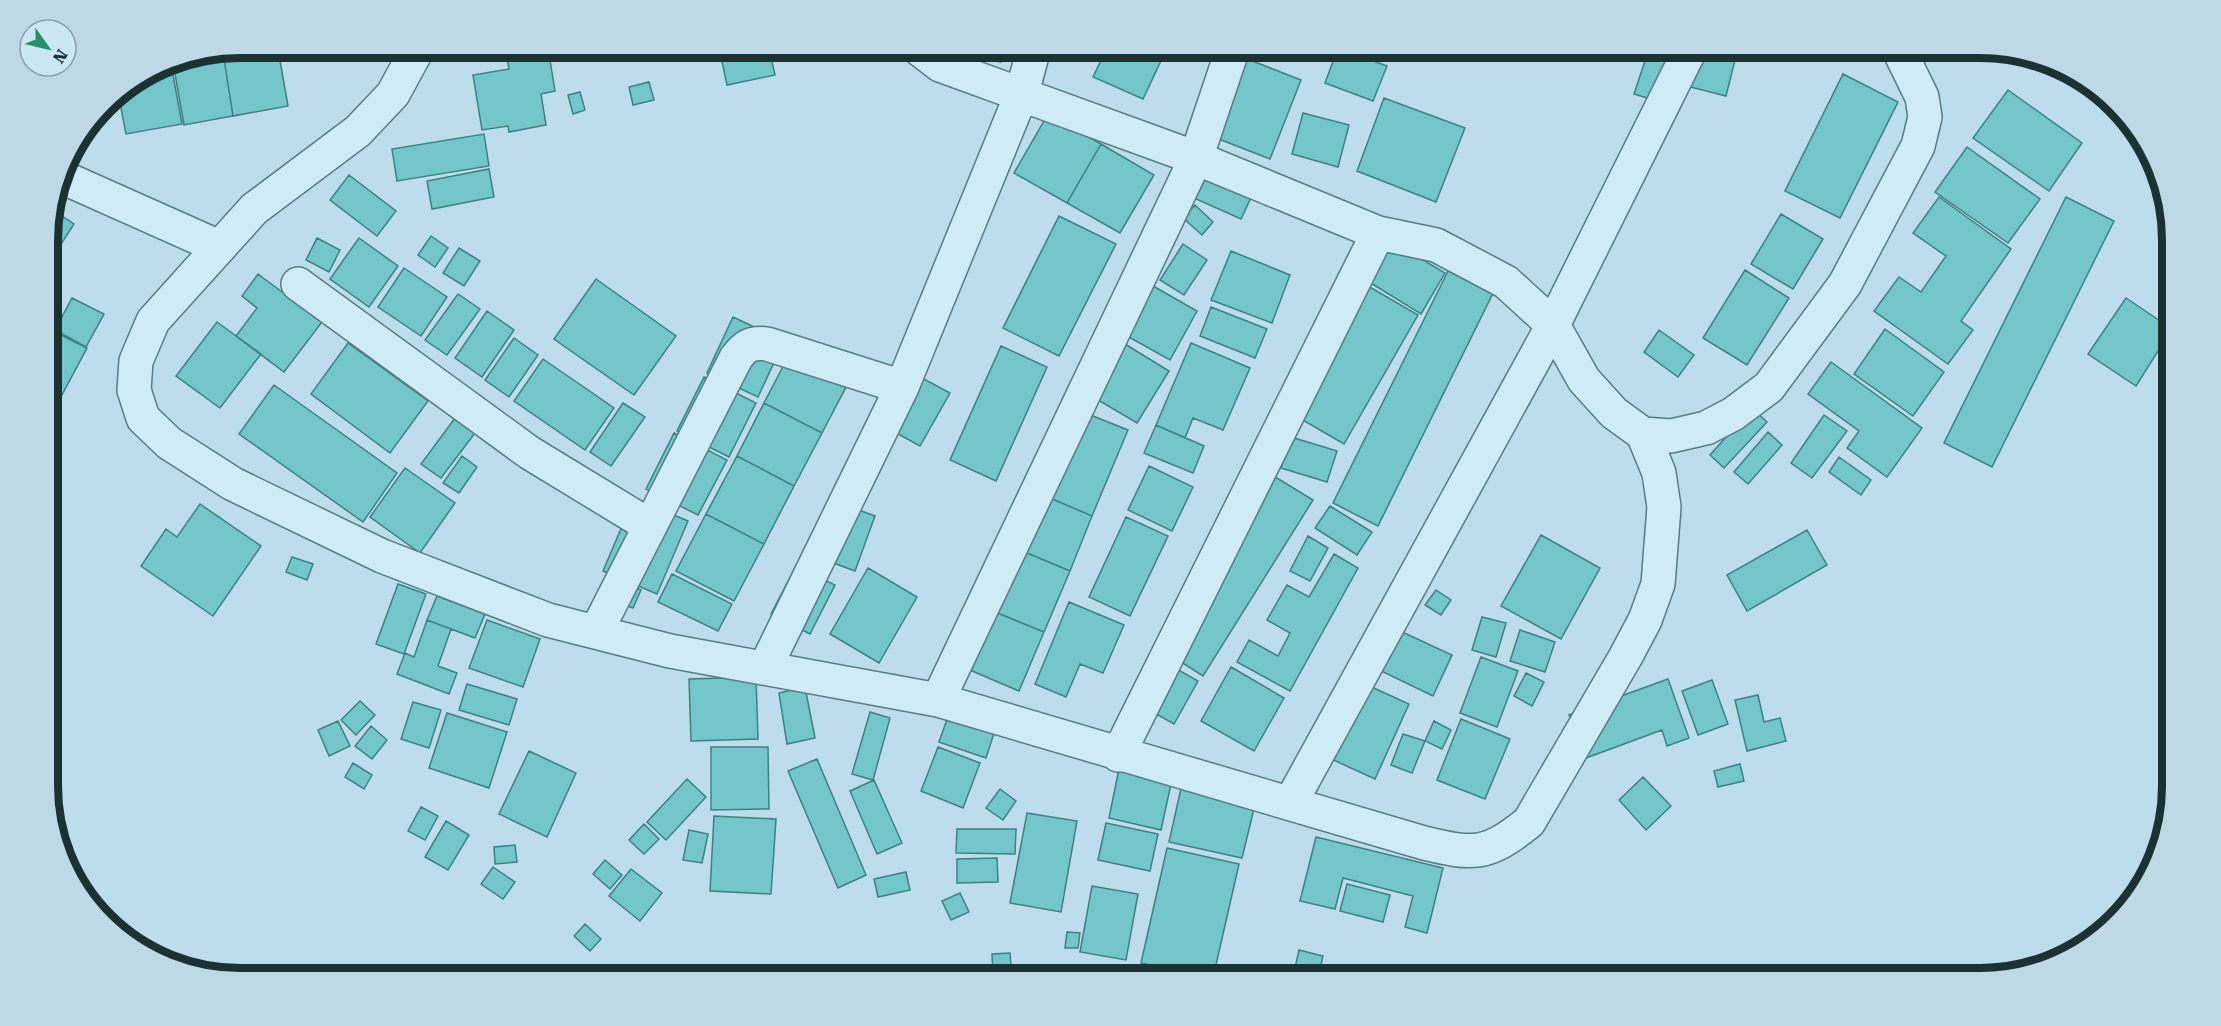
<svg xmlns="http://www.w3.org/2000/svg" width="2221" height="1026" font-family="'Roboto Serif',serif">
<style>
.building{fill:#74c6ca;stroke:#3d8182;stroke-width:1.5}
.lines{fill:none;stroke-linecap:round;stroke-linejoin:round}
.minor-casing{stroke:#577d84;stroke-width:36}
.minor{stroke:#d0ebf8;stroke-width:33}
.rim{fill:none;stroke:#1b3133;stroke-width:8}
</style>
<rect width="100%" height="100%" fill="#bdddec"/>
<!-- building -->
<path class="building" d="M462,48H497L463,55Z
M505,48H548L555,91L541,94L546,125L509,132L508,126L482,130L473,75L509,69Z
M719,48H769L775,75L727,85Z
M816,48H863L864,54L818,61Z
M960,48H1003L1001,62L959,54Z
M1107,48H1167L1143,99L1093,77Z
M1338,48L1387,66L1373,101L1325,83Z
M1689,48L1735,60L1726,96L1675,83Z
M278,49L288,106L233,116L224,59Z
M1237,55L1301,80L1270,159L1206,134Z
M1647,55L1676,64L1663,103L1634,94Z
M224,59L233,116L184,125L174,68Z
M171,64L182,124L126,134L118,93L161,66Z
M1843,74L1898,102L1840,218L1785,191Z
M649,82L654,100L633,105L629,87Z
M2008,90L2082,143L2049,191L1973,138Z
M580,92L585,110L573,114L568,95Z
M1384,98L1465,128L1436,202L1357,171Z
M1303,113L1349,125L1338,167L1292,154Z
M1048,114L1101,144L1067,203L1014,173Z
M484,134L489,166L397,181L392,149Z
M1101,144L1154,175L1120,233L1067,203Z
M1967,147L2040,199L2008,243L1935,192Z
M1202,165L1255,189L1241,219L1187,195Z
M489,169L494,197L432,209L427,181Z
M349,175L396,211L377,236L330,200Z
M1939,197L2011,249L1961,321L1973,330L1948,364L1874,311L1899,277L1921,292L1946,256L1913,233Z
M2066,197L2114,221L1992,467L1944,443Z
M1195,205L1213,222L1202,235L1183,218Z
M53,210L74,224L49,263L48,227Z
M1781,214L1823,239L1793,289L1751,264Z
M1059,216L1116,244L1059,356L1003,328Z
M431,236L448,248L435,267L418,255Z
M317,238L340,250L329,272L306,260Z
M359,238L398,266L369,307L330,279Z
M1393,242L1445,273L1421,314L1369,282Z
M1183,244L1207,260L1184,295L1160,280Z
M459,248L480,261L464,286L443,273Z
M1231,251L1290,275L1272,323L1211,300Z
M1455,257L1500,279L1378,526L1333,503Z
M404,268L447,297L421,336L378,307Z
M1745,270L1789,298L1747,365L1703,338Z
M258,274L322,322L284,372L236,336L257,308L242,296Z
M596,279L676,336L634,395L554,339Z
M1146,282L1197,311L1170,360L1118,331Z
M1368,286L1418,315L1344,444L1294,415Z
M458,294L480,309L447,355L425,340Z
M72,298L104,314L86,347L55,330Z
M2126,298L2172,329L2136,386L2088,354Z
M1211,307L1267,329L1255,358L1200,336Z
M487,311L514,330L482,377L455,358Z
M733,317L784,341L758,397L707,373Z
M217,322L261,354L220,408L176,376Z
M49,329L87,348L55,408L49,405Z
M1885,329L1944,372L1913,416L1854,374Z
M1659,330L1694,355L1678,377L1644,352Z
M799,336L857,366L822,433L764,403Z
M514,338L538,355L509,397L485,380Z
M348,343L428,401L390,453L311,394Z
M1191,343L1250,368L1223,430L1193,418L1185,438L1156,425Z
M1125,344L1169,371L1137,423L1093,397Z
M1001,346L1047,367L996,481L950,460Z
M543,359L614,408L585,450L514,401Z
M1831,362L1922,428L1887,477L1847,448L1859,431L1808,394Z
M898,365L950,393L920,446L869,418Z
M704,377L756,403L729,457L677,431Z
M274,385L397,473L363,522L239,434Z
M623,403L645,417L611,466L590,452Z
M764,403L822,433L794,486L737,456Z
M1752,408L1767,422L1724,468L1710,455Z
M1078,410L1128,430L1092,516L1043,495Z
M1824,415L1847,431L1812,478L1791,463Z
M455,418L475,433L441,478L421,464Z
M1156,425L1204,446L1193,473L1144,453Z
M1768,432L1782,445L1748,484L1734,472Z
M674,433L727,460L698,515L646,489Z
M1291,437L1337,451L1327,482L1281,468Z
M462,456L477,467L459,493L443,483Z
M737,456L794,486L764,544L706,514Z
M1839,457L1871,480L1861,495L1829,472Z
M1149,466L1193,487L1172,531L1128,510Z
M405,468L455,503L420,553L370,517Z
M1272,475L1313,500L1203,676L1162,650Z
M1043,495L1092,516L1070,571L1020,550Z
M634,498L688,521L657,594L603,571Z
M832,500L875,516L855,571L812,555Z
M200,504L261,546L213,616L141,566L166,529L177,537Z
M1330,506L1372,532L1357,555L1315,528Z
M706,514L764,544L734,601L676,571Z
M1126,517L1168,536L1130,616L1089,597Z
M1807,530L1827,565L1747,611L1727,575Z
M1541,535L1600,568L1561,639L1501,606Z
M1308,536L1328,548L1310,581L1290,571Z
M1020,550L1070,571L1044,632L995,612Z
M1334,554L1358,568L1290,691L1237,662L1249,640L1278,656L1290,633L1267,620L1287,585L1309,597Z
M292,557L313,564L307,580L286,572Z
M796,566L835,585L810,634L771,614Z
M868,568L917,597L879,663L830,634Z
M672,574L732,604L718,631L658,602Z
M623,582L641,590L633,608L615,601Z
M398,584L426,594L404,654L376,644Z
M1436,590L1451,600L1441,615L1425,605Z
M437,596L485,614L475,638L427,620Z
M1069,602L1124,625L1103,673L1080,664L1066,697L1035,684Z
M995,612L1044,632L1019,691L970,670Z
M1482,617L1506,623L1496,657L1472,650Z
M427,620L451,629L438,666L457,673L449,694L397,674L405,653L414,657Z
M487,620L540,639L523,687L469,668Z
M1398,630L1452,655L1433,696L1379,670Z
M1520,630L1555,642L1545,672L1510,661Z
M1481,657L1518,671L1497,727L1460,713Z
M1159,659L1198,681L1174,724L1135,702Z
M1231,667L1284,698L1254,751L1201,721Z
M1526,673L1544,682L1532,706L1514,696Z
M756,677L758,739L691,741L689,679Z
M1668,679L1689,738L1667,746L1662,730L1586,758L1569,715Z
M1712,680L1728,724L1698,735L1682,691Z
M1363,683L1409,704L1375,779L1329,758Z
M467,684L517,699L509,725L459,710Z
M805,687L815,738L787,744L779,693Z
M1758,695L1764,722L1780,718L1786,741L1747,751L1735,700Z
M360,701L375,715L356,735L341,720Z
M413,702L441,710L429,748L401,739Z
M870,712L890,718L873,780L852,774Z
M447,713L507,732L489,788L429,768Z
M949,714L995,730L986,758L939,742Z
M1461,719L1510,739L1485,799L1437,780Z
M338,721L350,746L329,756L318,730Z
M1434,721L1451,730L1442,749L1425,741Z
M371,726L387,740L372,759L355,746Z
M1403,734L1425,741L1412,773L1391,765Z
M711,747H768L769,809L711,810Z
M938,747L980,763L963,808L921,791Z
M529,751L576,773L547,837L499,814Z
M817,759L866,875L838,888L788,771Z
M1121,759L1174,770L1161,830L1109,818Z
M353,763L372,775L364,789L345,777Z
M1740,764L1744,781L1718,787L1714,771Z
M1184,775L1258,792L1242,858L1169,842Z
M1643,777L1671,806L1646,830L1619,800Z
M687,779L706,797L666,840L647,822Z
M874,780L902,843L877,854L850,791Z
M1000,789L1016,801L1003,820L986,808Z
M421,807L438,816L425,840L408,831Z
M1027,813L1077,821L1061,912L1010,903Z
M714,816L776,819L771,894L710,891Z
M446,821L469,835L448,870L425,857Z
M1106,823L1158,834L1150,871L1098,860Z
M644,824L659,839L644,854L629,840Z
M957,829H1016L1015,854L956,853Z
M689,830L708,834L702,863L683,860Z
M1316,837L1443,868L1427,933L1405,927L1413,896L1343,878L1335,909L1300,901Z
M515,845L517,862L495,864L494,847Z
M1167,848L1239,864L1213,978L1141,963Z
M997,858L998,882L957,883V859Z
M605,860L622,875L610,889L593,874Z
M493,867L515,882L503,899L481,884Z
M631,869L662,893L640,921L609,896Z
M906,872L910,890L878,897L874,879Z
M1347,884L1390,895L1383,922L1340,911Z
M1092,886L1138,894L1126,960L1080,952Z
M960,893L969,912L951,920L942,901Z
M585,924L601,939L590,951L574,936Z
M1067,932L1080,933L1078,948H1065Z
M1299,950L1323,956L1318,978L1293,977Z
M1010,953L1012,976L993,978L992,954Z
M1350,966L1373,972L1372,978H1348Z"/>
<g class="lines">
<defs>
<path id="minor" d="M418,48L393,94L358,131L254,209L153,321L136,361L134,390L143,418L169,443L233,484L382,556L548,620L670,651L938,700L1424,843C1474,855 1487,856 1529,822L1626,656L1645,620L1658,584L1664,507L1659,473L1643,434
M918,48L940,65L1196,158L1378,233L1436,245L1506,282L1553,325L1584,380L1614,413L1643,434L1671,436L1706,428L1733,414L1769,387L1845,284L1918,146L1925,117L1922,97L1898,48
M62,177L219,247
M298,284L530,453L650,526
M596,632L736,358C745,346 751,342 767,344L902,387
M765,668L902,387L1022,93L1034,48
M938,700L1196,158L1233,48
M1118,755L1378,233
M1291,802L1553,325L1691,48"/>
</defs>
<!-- minor casing -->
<use href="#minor" class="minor-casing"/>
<!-- minor -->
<use href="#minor" class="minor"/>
</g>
<!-- crop -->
<path d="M0 0H2221V1026H0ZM240 58H1980A182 182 0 0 1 2162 240V786A182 182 0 0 1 1980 968H240A182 182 0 0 1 58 786V240A182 182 0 0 1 240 58Z" fill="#bed8e5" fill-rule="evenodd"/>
<path class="rim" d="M240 58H1980A182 182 0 0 1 2162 240V786A182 182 0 0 1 1980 968H240A182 182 0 0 1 58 786V240A182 182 0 0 1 240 58Z"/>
<!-- north arrow -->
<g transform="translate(48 48) rotate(124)"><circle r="28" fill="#cce7f4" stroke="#859ea7" stroke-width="1.5"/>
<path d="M0-4.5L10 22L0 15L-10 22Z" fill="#289169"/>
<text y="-9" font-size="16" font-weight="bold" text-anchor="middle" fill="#1b3133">N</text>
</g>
</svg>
